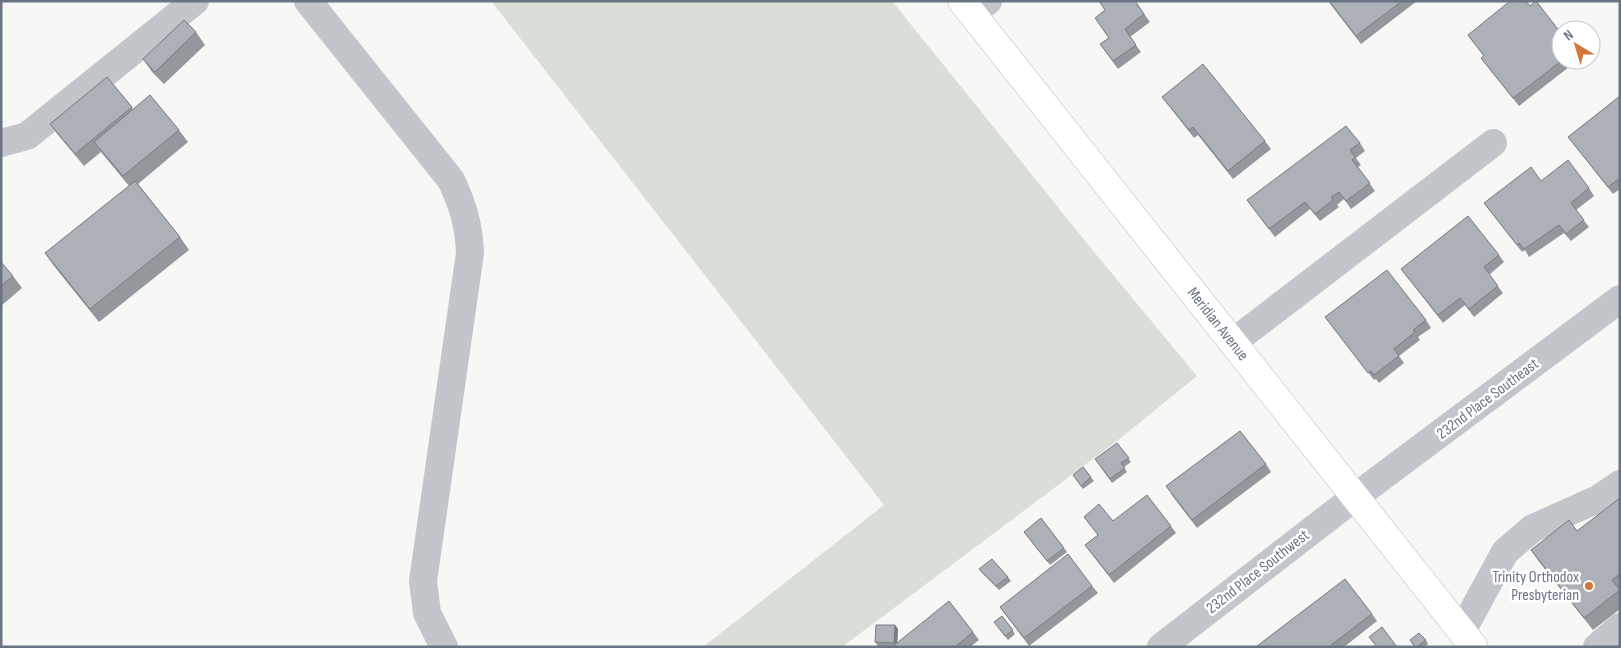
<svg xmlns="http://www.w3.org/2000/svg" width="1621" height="648" font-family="'Sofia Sans Condensed',sans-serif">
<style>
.green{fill:#d9ded7}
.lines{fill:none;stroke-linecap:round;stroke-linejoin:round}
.major-casing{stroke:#b6b8bd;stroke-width:29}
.minor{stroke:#c2c5c9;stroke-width:28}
.major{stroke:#fff;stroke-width:28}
.wall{fill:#94989d}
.shaded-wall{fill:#787c80}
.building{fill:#acb1b7;stroke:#787c80}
.poi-dot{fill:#d2773b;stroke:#fff;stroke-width:2}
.labels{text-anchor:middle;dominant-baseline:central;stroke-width:5;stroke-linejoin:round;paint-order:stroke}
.street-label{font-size:16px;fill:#6a7483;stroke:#fff}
.poi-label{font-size:16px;fill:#6a7483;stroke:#fff;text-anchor:end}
</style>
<rect width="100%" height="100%" fill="#f7f8f6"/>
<!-- green -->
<path class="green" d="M491,1H892L1090,247L1197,376L1117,441L842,647H703L884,505Z"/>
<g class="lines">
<defs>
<g id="major">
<path id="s1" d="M962,1L1474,647"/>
</g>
</defs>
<!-- major casing -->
<use href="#major" class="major-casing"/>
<!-- minor -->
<path class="minor" d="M308,1L451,180C463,205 469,226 470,253L423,581L427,613L444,647
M971,13L988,1
M1,143L27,136L195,1
M1232,343L1493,143
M1462,631L1505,552L1533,528L1598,499L1620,484
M1161,647L1355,497L1620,299
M1597,647L1620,627"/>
<!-- major -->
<use href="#major" class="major"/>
</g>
<!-- wall -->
<path class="wall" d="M1135,1L1150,22L1130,37L1141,52L1118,69L1100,44L1109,38Z
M1328,1H1417L1361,44Z
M196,32L205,45L164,84L152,72L143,59Z
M1468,35L1561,60H1578L1519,106L1487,66L1481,58L1484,56Z
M107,77L133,109L179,130L188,142L138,184L180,237L189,250L99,322L54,266L45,253L129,186L101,152L84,166L59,136L50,124Z
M1620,96V189L1613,194L1568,137Z
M1162,97L1265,141L1271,149L1233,179L1198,135L1194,138Z
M1360,143L1365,151L1356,158L1361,165L1358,167L1375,191L1351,209L1344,199L1337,205L1339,207L1320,221L1310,209L1275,237L1247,200Z
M1541,181L1589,188L1594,196L1576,210L1589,227L1571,241L1564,233L1529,257L1525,250L1522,252L1484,203Z
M1499,255L1504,262L1489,275L1503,293L1474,317L1465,305L1443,323L1401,269Z
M1,262L13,276L22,288L1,306Z
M1325,317L1426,320L1431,328L1418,337L1420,340L1399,356L1404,363L1379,383L1376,379L1374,380Z
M1117,443L1131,462L1124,467L1127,472L1112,483L1095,459Z
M1266,464L1271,472L1197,528L1171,494Z
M1083,467L1094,481L1083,489L1073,475Z
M1620,498V609L1593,630L1540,563L1531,550L1577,531Z
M1084,517L1113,521L1171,526L1176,533L1114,583L1085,545L1098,535Z
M1041,518L1067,552L1050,565L1024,532Z
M979,569L1008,577L1011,581L999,590L982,573Z
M1092,586L1098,593L1029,646L1000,607Z
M1372,614L1377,621L1344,647H1258Z
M1002,616L1015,634L1008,640L994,622Z
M895,625L898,629L897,643L973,632L979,640L970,647H892L878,646L875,642Z
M1426,640L1428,644L1425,647H1415Z"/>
<!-- shaded-wall -->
<path class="shaded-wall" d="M895,625L898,629L897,647L894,643Z"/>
<!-- building -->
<path class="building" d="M1099,1H1135L1144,14L1125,29L1136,45L1113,61L1100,44L1109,38L1095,18L1105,10Z
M1329,1H1402L1356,36Z
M1510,1H1526L1530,6L1536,1L1561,33V60H1563L1513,98L1481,58L1484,56L1468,35Z
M184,20L196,32L155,72L143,59Z
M1203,64L1265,141L1228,171L1193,127L1189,130L1162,97Z
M107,77L132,107L75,154L50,124Z
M150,95L179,130L123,176L94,142Z
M1620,96V178L1608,187L1568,137Z
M1346,126L1360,143L1350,150L1355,157L1352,160L1370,183L1346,201L1339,192L1331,197L1333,200L1315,214L1305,202L1269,229L1247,200Z
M1568,160L1589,188L1571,203L1584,220L1566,234L1559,225L1524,249L1519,243L1517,245L1484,203L1531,167L1541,181Z
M135,181L180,237L90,309L45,253Z
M1468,216L1499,255L1484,267L1498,286L1469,309L1460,298L1438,315L1401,269Z
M1,262L13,276L1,286Z
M1387,270L1426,320L1413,330L1415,332L1394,349L1399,356L1374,375L1371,371L1368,373L1325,317Z
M1240,431L1266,464L1192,520L1166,486Z
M1117,443L1129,458L1121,463L1125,468L1110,479L1095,459Z
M1083,467L1091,477L1081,486L1073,475Z
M1147,495L1171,526L1109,575L1085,545L1098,535L1084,517L1099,504L1113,521Z
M1620,498V574L1612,580L1620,590L1584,618L1531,550L1569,520L1577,531Z
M1041,518L1064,548L1047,561L1024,532Z
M1068,554L1092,586L1024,638L1000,607Z
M992,559L1008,577L996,586L979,569Z
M1345,579L1372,614L1331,645L1333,647H1258L1257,646Z
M949,601L973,632L955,647H892Z
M1002,616L1013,630L1005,636L994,622Z
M876,625H895L894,643L875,642Z
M1382,627L1397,647H1377L1369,637Z
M1419,633L1426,640L1417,647H1415L1410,640Z"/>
<!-- markers -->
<circle class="poi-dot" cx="1589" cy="586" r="5"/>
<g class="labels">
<!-- street labels -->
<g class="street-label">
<text stroke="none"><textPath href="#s1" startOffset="412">Meridian Avenue</textPath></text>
<text transform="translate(1488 399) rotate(-37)">232nd Place Southeast</text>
<text transform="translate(1258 572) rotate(-38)">232nd Place Southwest</text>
</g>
<!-- poi labels -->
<g class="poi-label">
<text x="1579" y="577">Trinity Orthodox<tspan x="1579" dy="18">Presbyterian</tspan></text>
</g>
</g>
<!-- border -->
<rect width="1621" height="648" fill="none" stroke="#6a7483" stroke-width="5"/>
<!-- north arrow -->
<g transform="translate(1576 45) rotate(322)"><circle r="24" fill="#ffffff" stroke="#c3c7cd"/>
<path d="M0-4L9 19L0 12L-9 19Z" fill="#d2773b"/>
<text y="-8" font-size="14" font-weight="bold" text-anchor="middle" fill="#6a7483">N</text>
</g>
</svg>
